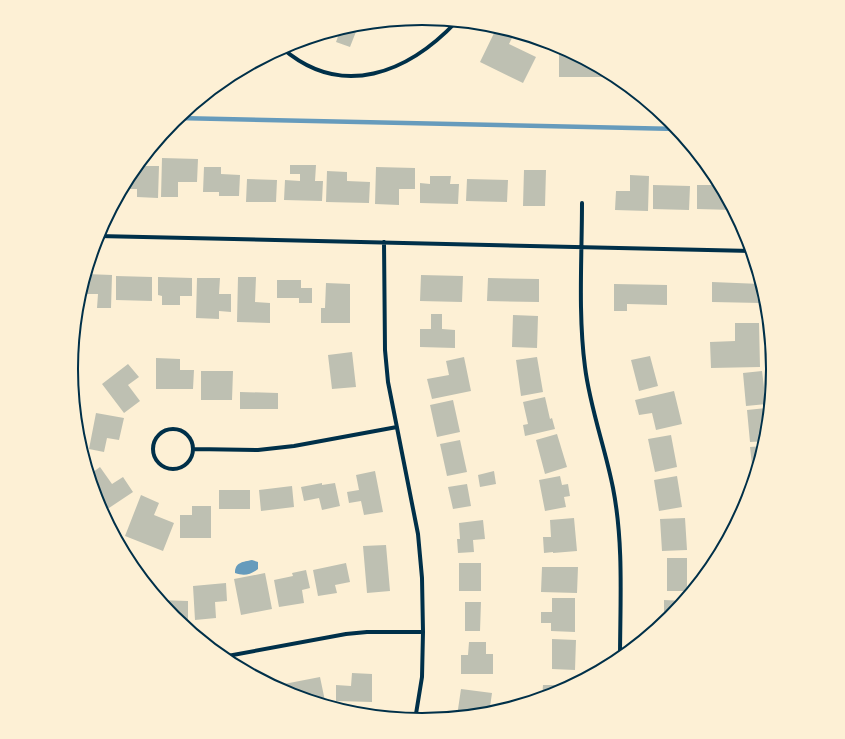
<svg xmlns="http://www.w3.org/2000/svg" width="845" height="739" font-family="Poppins,sans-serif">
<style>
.water{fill:#669bbc}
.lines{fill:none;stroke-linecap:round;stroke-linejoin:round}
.stream{stroke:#669bbc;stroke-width:4.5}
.building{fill:#bec0b2}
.minor{stroke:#003049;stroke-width:4}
.rim{fill:none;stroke:#003049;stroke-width:2}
</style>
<rect width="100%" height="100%" fill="#fdf0d5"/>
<!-- water -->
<path class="water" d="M252,560L258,562V569C250,575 244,576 235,573C235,562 243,562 252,560Z"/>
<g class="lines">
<!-- stream -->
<path class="stream" d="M177,118L678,129"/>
</g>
<!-- building -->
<path class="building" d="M359,24L350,47L336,42L340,31L337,30Z
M497,27L515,32L509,44L536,57L523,83L480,62Z
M559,47H562L602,69V77H559Z
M162,158L198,159L197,182H178V197H161Z
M290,165H316L315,181H323L322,201L284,200L285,180L300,181V174H290Z
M137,166H159L158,198L137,197V189H122L131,173H137Z
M204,167H221V174L240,175L239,196H219V192H203Z
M376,167L415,168V189H399V205L375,204Z
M524,170H546L545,206H523Z
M327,171L347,172V181L370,182L369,203L326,202Z
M630,175L649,176L648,211L615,210L616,191H630Z
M430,176H451L450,184H459L458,204L420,203V183L430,184Z
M247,179L277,180L276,202H246Z
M467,179L508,180L507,202L466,201Z
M653,185L690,186L689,210L653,209Z
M697,185H721L734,210L697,209Z
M86,274L112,275L111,308H97L98,294H80Z
M421,275L463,276L462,302L420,301Z
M116,276L152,277V301L116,300Z
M158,277L192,278V296H180V305H162V296L158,295Z
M238,277H256L255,302L270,303V323L237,322Z
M197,278H220L219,294H231V312L219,311V319L196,318Z
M488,278L539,279V302L487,301Z
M277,280H301V288H312V303H299V298H277Z
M712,282L761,284V303L712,302Z
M326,283L350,284V323H321V308H325Z
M614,284L667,285V305L627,304V311H614Z
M431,314H442V329L455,330V348L420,347V329H431Z
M513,315L538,316L537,348L512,347Z
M735,323H759L760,367L711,368L710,342L735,341Z
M352,352L356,387L332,389L328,355Z
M650,356L658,386L639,391L631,360Z
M464,357L471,391L432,399L427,379L449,375L446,361Z
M537,357L543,392L521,396L516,360Z
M156,358L180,359V370H194L193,389H156Z
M128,364L139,377L128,385L140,401L124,413L102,384Z
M201,371H233L232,400H201Z
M762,371L766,404L746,406L743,373Z
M674,391L682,424L656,430L652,413L639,415L635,400Z
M240,392L278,393V409H240Z
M545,397L550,419L552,418L555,429L525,436L523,425L528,424L523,402Z
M453,400L460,432L437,437L430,405Z
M766,408L768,427L766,441L750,442L747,410Z
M96,413L124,418L119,440L107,438L104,452L89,449Z
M557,434L567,467L545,474L536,440Z
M671,435L677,467L655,472L648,439Z
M460,440L467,472L447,476L440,444Z
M765,446L754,483L750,447Z
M100,467L112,484L123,477L133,492L103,512L98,504L89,475Z
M375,471L383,512L364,515L361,501L349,503L347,492L359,490L356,475Z
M494,471L496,484L480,487L478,475Z
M560,476L562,485L568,484L570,496L564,497L566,507L545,511L539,480Z
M677,476L682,507L659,511L654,480Z
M322,483V485L335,483L340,506L322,510L319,498L304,501L301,487Z
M467,484L471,506L453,509L448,487Z
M292,486L294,507L261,511L259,490Z
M219,490H250V509H219Z
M141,495L159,503L154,515L174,523L163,551L125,536Z
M192,506H211V538H180V515H192Z
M574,518L577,551L553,553V552L544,553L543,537H551L550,520Z
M685,518L687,550L662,551L660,519Z
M483,520L485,539L473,540L474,552L458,553L457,539H460L459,523Z
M386,545L390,591L367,593L363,546Z
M667,558H687V591H667Z
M346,563L350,582L335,585L337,593L318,596L313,570Z
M459,563H481V591H459Z
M542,567H578L577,593L541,592Z
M306,570L310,588L302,590L304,603L279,607L274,580L293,576L292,573Z
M265,573L272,609L241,615L234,579Z
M226,583L227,601L215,602L216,618L195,620L193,586Z
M552,598H575V632L551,631V623H541V612H552Z
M159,600L188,601V623H180L174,618Z
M664,600L685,601L671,618L664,624Z
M465,602H481L480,631H465Z
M552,639L576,640L575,670L552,669Z
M469,642H486V654H493V674H461V655H468Z
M352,673L372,674V702L336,701V685L351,686Z
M320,677L325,701L316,703L286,693L284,684Z
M543,685H573L557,694L542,699Z
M461,689L492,693L489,714L464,717L457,716Z"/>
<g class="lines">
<!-- minor -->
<path class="minor" d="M282,48C342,100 408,73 457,21
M582,203C582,256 578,314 585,367C590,408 605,447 613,488C624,544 620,603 620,660
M98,236L752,251
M384,242L385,350L388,382L418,534L422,578L423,632L422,677L415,720
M153 449a20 20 0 1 1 40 0a20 20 0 1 1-40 0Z
M194,449L258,450L294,446L397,427
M222,657L346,634L367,632H423"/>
</g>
<!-- crop -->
<path d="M0 0H845V739H0ZM78 369a344 344 0 1 1 688 0a344 344 0 1 1-688 0Z" fill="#fdf0d5" fill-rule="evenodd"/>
<path class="rim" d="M78 369a344 344 0 1 1 688 0a344 344 0 1 1-688 0Z"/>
</svg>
